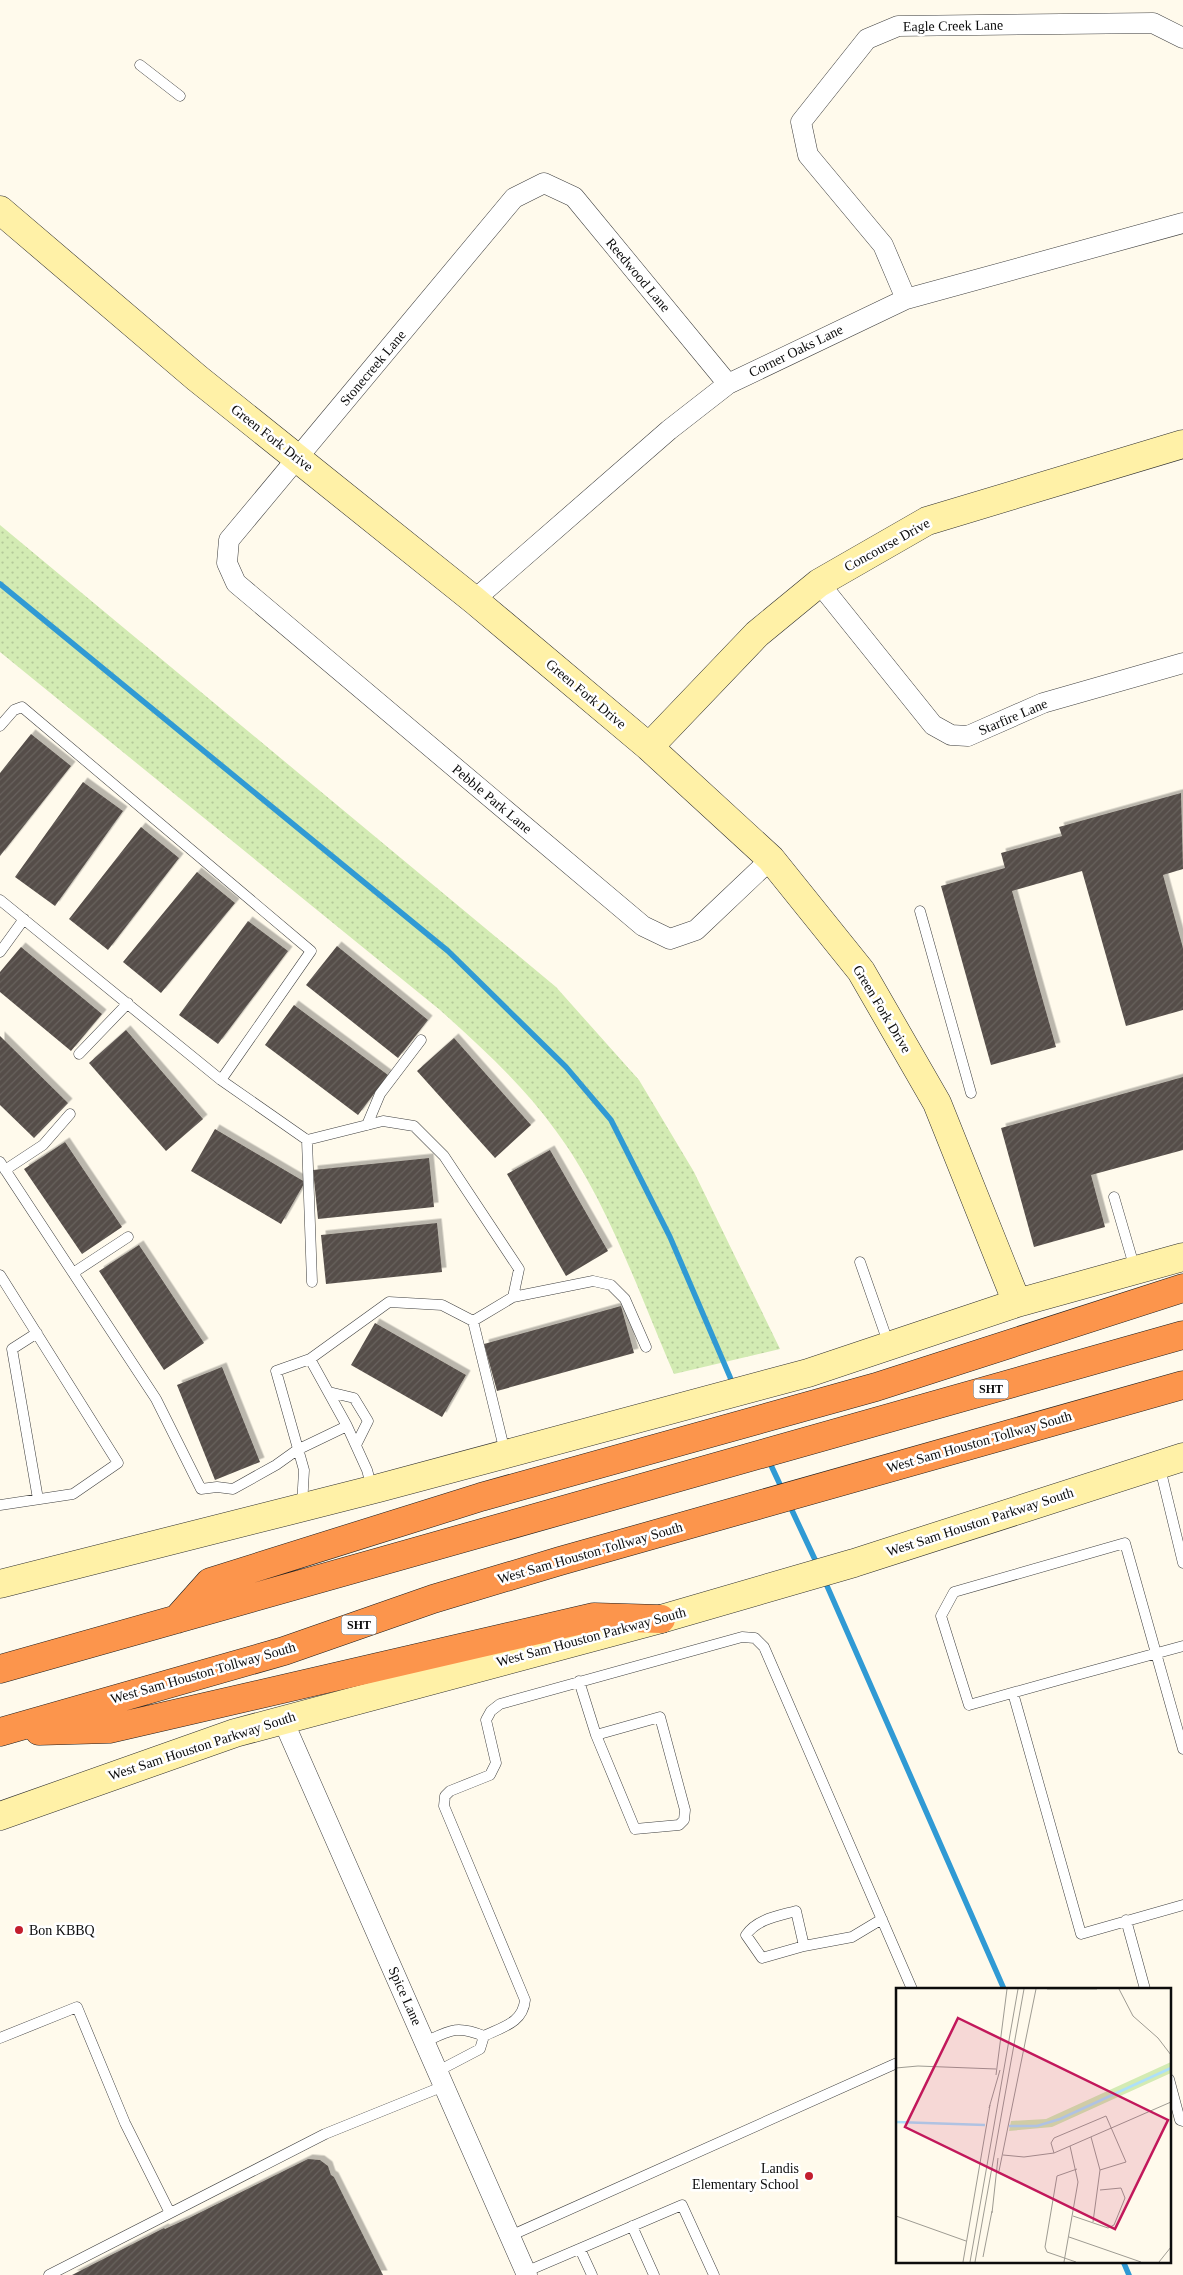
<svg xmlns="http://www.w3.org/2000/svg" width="1183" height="2275" font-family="Georgia,serif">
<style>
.grass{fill:url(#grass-dots)}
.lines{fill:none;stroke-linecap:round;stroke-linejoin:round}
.stream{stroke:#309ad4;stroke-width:5.5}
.building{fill:url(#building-hatch);filter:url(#shadow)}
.lane-casing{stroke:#3f3f3f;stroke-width:11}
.street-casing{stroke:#3f3f3f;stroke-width:21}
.secondary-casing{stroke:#2e2e2e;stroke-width:29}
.highway-casing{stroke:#1d1d1d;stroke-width:29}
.lane{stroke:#fff;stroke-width:10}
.street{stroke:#fff;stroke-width:20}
.secondary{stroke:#fff1a7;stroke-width:28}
.highway{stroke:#fc954c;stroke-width:28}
.poi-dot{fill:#c31d2d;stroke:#fff;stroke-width:2}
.labels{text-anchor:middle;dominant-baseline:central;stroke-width:5;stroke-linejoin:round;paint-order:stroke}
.shield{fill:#fff;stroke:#555;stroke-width:1}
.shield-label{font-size:12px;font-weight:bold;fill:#0c0c0c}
.street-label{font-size:14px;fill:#0c0c0c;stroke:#fff}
.poi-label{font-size:14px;fill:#0c0c0c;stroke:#fff;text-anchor:start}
.inset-river{fill:none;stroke:#ade0f9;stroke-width:2.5}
.inset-road{fill:none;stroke:#9e9b92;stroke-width:1}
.view{fill:#c2185b;fill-opacity:0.15;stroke:#c2185b;stroke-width:2.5}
.inset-edge{fill:none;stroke:#0c0c0c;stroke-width:2.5}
</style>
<defs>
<pattern id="grass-dots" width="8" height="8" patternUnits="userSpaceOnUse" patternTransform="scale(1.25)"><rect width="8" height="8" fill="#d3ebb3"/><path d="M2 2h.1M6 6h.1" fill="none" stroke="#b4c899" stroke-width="1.8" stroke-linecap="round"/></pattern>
<pattern id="building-hatch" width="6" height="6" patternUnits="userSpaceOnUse" patternTransform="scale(1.25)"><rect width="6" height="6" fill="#554d48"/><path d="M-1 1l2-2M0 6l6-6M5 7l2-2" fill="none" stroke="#68625e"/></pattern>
<filter id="shadow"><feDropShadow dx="4.5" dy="-4.5" stdDeviation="0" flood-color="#0004"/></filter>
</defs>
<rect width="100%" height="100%" fill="#fffaec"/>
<!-- grass -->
<path class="grass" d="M0,525L556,987L639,1080L694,1172L780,1349L674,1374C640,1296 607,1199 556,1131C523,1085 482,1048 440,1010L0,652Z"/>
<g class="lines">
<!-- stream -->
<path class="stream" d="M0,584L448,951L566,1067L611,1120L670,1237L733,1384
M769,1461L783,1491
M789,1504L818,1566
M824,1579L1004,1989
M1123,2261L1129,2275"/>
</g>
<!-- building -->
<path class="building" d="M31,734L71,766L0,856V773Z
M83,782L123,811L55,906L15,877Z
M1181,793L1183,869L1163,875L1183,948V1010L1126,1026L1082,871L1012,891L1056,1047L991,1065L941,886L1005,868L1001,853L1062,836L1059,827Z
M141,827L179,858L108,950L69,919Z
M197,872L235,903L161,993L123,962Z
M248,921L288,951L218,1044L179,1015Z
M337,946L428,1020L398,1058L306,985Z
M21,947L102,1014L71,1051L0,992V972Z
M294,1005L388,1075L358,1115L265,1045Z
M126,1030L203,1119L166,1151L89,1063Z
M0,1036L68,1103L34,1138L0,1105Z
M454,1038L531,1125L495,1158L417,1071Z
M1183,1077V1150L1091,1175L1105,1227L1034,1247L1001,1128Z
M215,1129L305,1182L281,1224L191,1171Z
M65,1142L122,1227L82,1254L24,1169Z
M550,1150L608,1251L566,1276L507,1174Z
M429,1158L434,1207L318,1219L313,1170Z
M437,1223L442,1272L326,1284L321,1235Z
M139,1245L204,1343L164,1370L99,1271Z
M621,1306L634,1353L497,1391L484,1344Z
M375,1323L466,1375L442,1417L351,1365Z
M222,1367L260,1462L215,1480L177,1385Z
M308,2159L320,2160L328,2166L331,2175L334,2177L383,2275H72L164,2228L165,2229L189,2218Z"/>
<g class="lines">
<defs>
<path id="lane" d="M140,65L180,96
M0,726L14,710L22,707L311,951L221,1080
M0,900L221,1080L307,1140L383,1121L414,1126L444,1156L519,1269L513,1297L473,1321L442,1305L389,1302L310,1359L347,1426L297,1450L276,1465L233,1489L217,1487L201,1489L156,1399L0,1162
M920,911L971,1093
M0,952L24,919
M79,1054L128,1003
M367,1125L380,1094L421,1040
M307,1140L312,1282
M5,1170L43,1145L70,1114
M1114,1197L1135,1269
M860,1262L889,1345
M73,1273L128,1237
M0,1275L118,1463L73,1494L0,1505
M513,1297L593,1281L611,1285L625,1299L646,1347
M473,1321L505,1452
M37,1333L12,1349L38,1499
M329,1392L354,1398L368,1421L356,1445
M347,1426L367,1470L372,1488
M1159,1464L1183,1563
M302,1506L304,1470L276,1371L310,1359
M1183,1646C1112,1665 1040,1685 969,1705L941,1616L954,1592L1125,1543L1183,1749
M579,1681L596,1735
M1013,1693L1081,1934L1183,1905
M660,1717L685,1810L684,1820L679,1825L635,1829L596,1735Z
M796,1911L804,1946L762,1958L746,1935C757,1919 778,1916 796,1911Z
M1126,1920L1145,1989
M804,1946L852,1937L882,1919
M0,2038L77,2007L125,2123L170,2213
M425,2042C450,2030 457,2025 484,2036C502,2027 523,2023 525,2000L444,1806L445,1796L450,1791L490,1775L496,1763L486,1720L491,1711L500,1704L742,1637L755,1638L764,1647L912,1989
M438,2071L480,2049L484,2036
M1169,2079L1180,2120L1183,2121
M632,2226L654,2275
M510,2236L897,2063
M580,2249L592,2275
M525,2272L682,2205L714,2275
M49,2275L325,2134L444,2086"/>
<path id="street" d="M906,299L883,245L808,155L801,122L867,39L898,26L1153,23L1183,38
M728,384L574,197L544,183L514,198L229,540L227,563L236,583L643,926L670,939L696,930L771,859
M819,583L933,725L951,735L968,736L1043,703L1183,663
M474,600L669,430L728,384L906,299L1183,223
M282,1718L527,2275"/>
<path id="secondary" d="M0,210L197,378L474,600L649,747L771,859L861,971L937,1103L1017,1303
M649,747L757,634L819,583L927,521L1183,444
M0,1584L379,1488L808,1373L1017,1303L1183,1257
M0,1816L235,1733L661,1619L854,1563L1183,1457"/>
<path id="highway" d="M177,1619L210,1582L481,1497L876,1387L1183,1288
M0,1669L1183,1335
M39,1731L109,1729L594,1617L661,1619
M0,1732L284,1651L433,1599L560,1561L1183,1385"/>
</defs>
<!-- lane casing -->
<use href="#lane" class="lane-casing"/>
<!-- street casing -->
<use href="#street" class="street-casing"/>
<!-- secondary casing -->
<use href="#secondary" class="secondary-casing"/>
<!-- highway casing -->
<use href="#highway" class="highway-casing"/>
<!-- lane -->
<use href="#lane" class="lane"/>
<!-- street -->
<use href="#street" class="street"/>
<!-- secondary -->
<use href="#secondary" class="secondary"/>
<!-- highway -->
<use href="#highway" class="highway"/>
</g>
<!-- markers -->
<g class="poi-dot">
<circle cx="19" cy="1930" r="5"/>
<circle cx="809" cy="2176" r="5"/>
</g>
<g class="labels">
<!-- shield labels -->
<g class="shield">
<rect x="973.5" y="1379.5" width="35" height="19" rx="4"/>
<rect x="341.5" y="1615.5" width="35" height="19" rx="4"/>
</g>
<g class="shield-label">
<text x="991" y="1389">SHT</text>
<text x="359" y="1625">SHT</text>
</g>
<!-- street labels -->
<g class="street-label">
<text transform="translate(953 26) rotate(-1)">Eagle Creek Lane</text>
<text transform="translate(638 275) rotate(50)">Reedwood Lane</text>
<text transform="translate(796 351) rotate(-26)">Corner Oaks Lane</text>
<text transform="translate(373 368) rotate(-50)">Stonecreek Lane</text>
<text transform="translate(272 438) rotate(38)">Green Fork Drive</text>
<text transform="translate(887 545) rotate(-29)">Concourse Drive</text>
<text transform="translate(586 694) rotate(40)">Green Fork Drive</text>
<text transform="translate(1013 717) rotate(-23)">Starfire Lane</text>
<text transform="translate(492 799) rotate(40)">Pebble Park Lane</text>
<text transform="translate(882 1009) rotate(59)">Green Fork Drive</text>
<text transform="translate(979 1442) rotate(-16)">West Sam Houston Tollway South</text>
<text transform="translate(980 1522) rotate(-18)">West Sam Houston Parkway South</text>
<text transform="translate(590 1553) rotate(-16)">West Sam Houston Tollway South</text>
<text transform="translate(591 1637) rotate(-15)">West Sam Houston Parkway South</text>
<text transform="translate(203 1673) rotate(-16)">West Sam Houston Tollway South</text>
<text transform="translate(202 1746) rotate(-18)">West Sam Houston Parkway South</text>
<text transform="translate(405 1996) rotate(66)">Spice Lane</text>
</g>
<!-- poi labels -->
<g class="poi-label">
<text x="29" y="1930">Bon KBBQ</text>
<text x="799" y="2168" text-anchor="end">Landis<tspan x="799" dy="16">Elementary School</tspan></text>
</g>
</g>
<!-- overview -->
<g transform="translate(896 1988)">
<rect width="275" height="275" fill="#fffaec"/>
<path d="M275,74V85L156,139L113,143L115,133L150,131Z" fill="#d3ebb3"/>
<path class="inset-river" d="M0,134L89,137M113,138H141L164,131L275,80"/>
<path class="inset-road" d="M151,1H201M223,1L237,28L262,50L275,67M0,80L22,78L100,81M100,87L111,1M93,120L104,82M195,149L204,182L197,234M158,165L155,155L158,150L210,128L230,174L204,182M107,167L128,169L158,165L275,114M103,183L140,1M96,225L102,170M0,228L70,253M177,228L212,240L218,237L229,210L225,200L204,202M173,249L245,274M87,269L96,223M67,274L94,117M74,274L122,1M79,274L128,1M168,274L182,194L174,158M180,274L151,264L149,259L161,188L181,181M263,274L275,259"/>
<path class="view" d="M62,30L272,132L219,241L9,139Z"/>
<rect width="275" height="275" class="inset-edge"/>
</g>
</svg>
